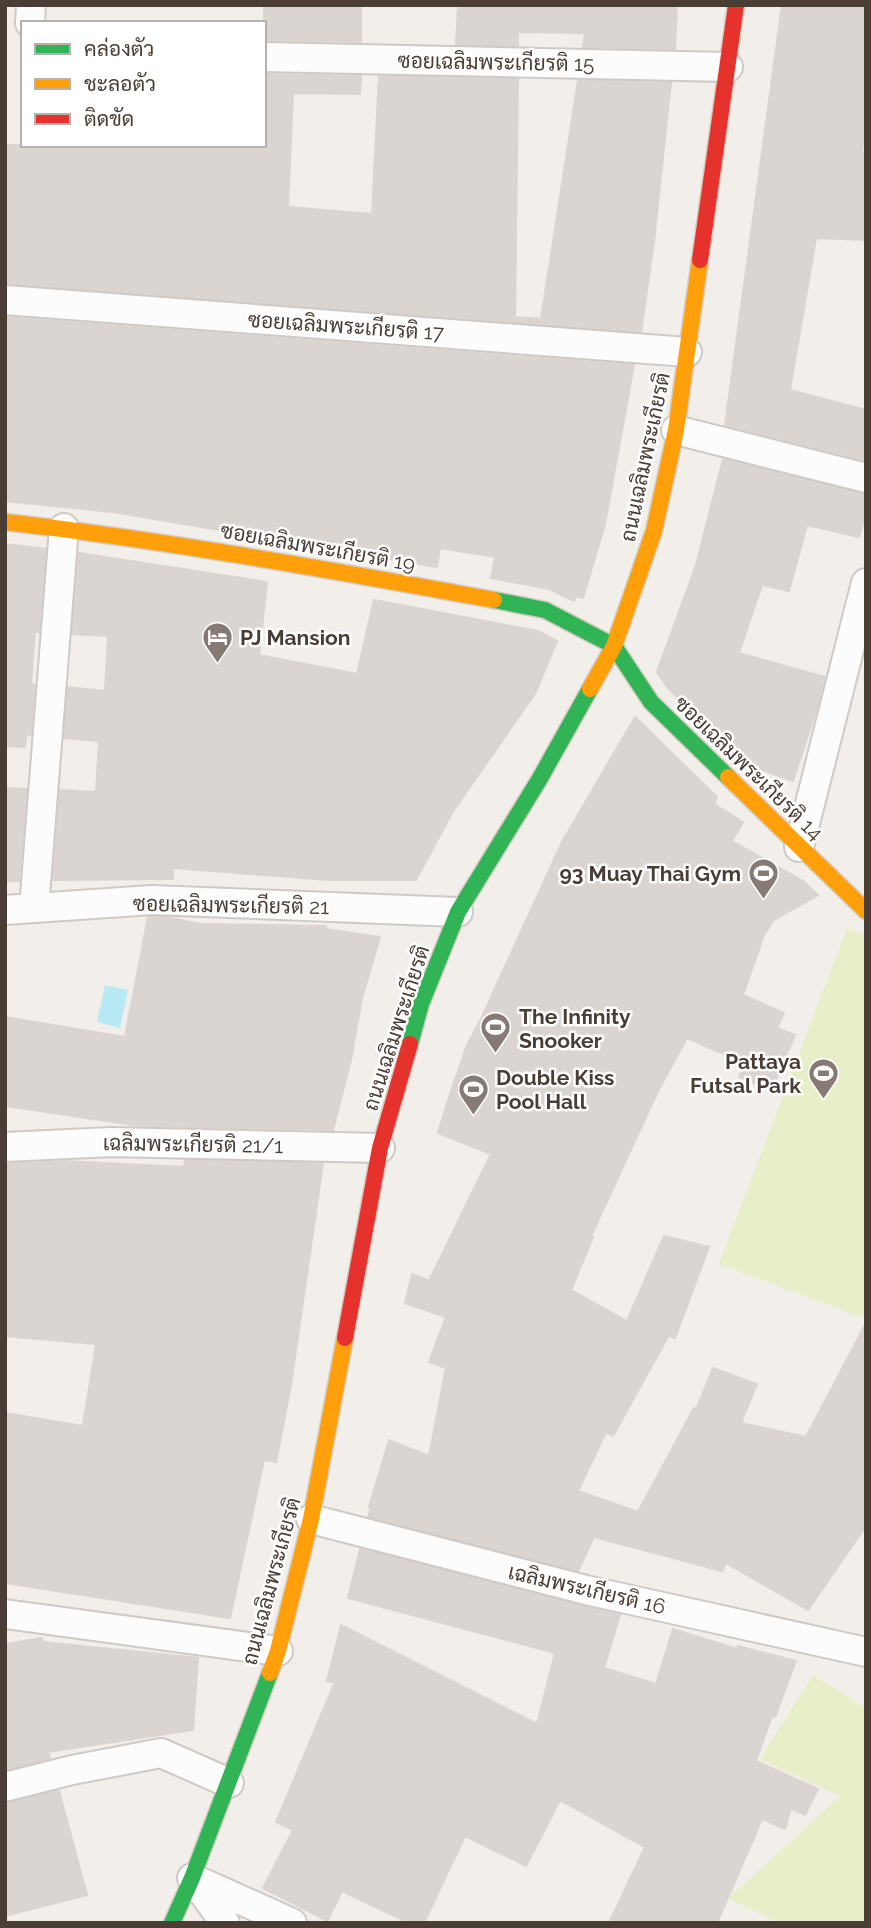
<svg xmlns="http://www.w3.org/2000/svg" width="871" height="1928" font-family="Raleway,Sarabun,sans-serif">
<style>
.green{fill:#e8eec8}
.water{fill:#b7eaf4}
.building{fill:#dad5d1;stroke:#dbd4d0;stroke-width:2}
.lines{fill:none;stroke-linecap:round;stroke-linejoin:round}
.street-casing{stroke:#cfcac6;stroke-width:32}
.fast-casing{stroke:#d4cbc2;stroke-width:19}
.slow-casing{stroke:#d4cbc2;stroke-width:19}
.jam-casing{stroke:#d4cbc2;stroke-width:19}
.street{stroke:#fdfcfc;stroke-width:28}
.fast{stroke:#30b455;stroke-width:16}
.slow{stroke:#ff9f0a;stroke-width:16}
.jam{stroke:#e5322d;stroke-width:16}
.labels{text-anchor:middle;dominant-baseline:central;stroke-width:5;stroke-linejoin:round;paint-order:stroke}
.street-label{font-size:21px;fill:#4a3d35;stroke:#fff}
.poi-label{font-size:21px;font-weight:bold;fill:#4a3d35;stroke:#fff;text-anchor:start}
</style>
<rect width="100%" height="100%" fill="#f2eeea"/>
<!-- green -->
<path class="green" d="M847,928L866,935V1319L719,1264Z
M813,1675L866,1708V1923H780L728,1899L840,1796L760,1759Z"/>
<!-- water -->
<path class="water" d="M105,985L128,990L120,1028L97,1022Z"/>
<!-- building -->
<path class="building" d="M264,5H361V42L264,40Z
M458,5H677L675,49L583,47L585,33L518,32V46L456,45Z
M782,5H866V117L862,153H866V240L816,238L790,390L866,410V461L725,425Z
M264,74L361,76L360,94L293,93L288,207L372,214L379,76L518,79L515,317L541,319L578,80L671,82L654,242L641,332L5,284V145H264Z
M5,317L634,365L605,524L583,598L576,596L574,601L549,589L491,578L495,557L440,548L437,567L113,512L5,501Z
M723,459L866,494V513L859,537L807,525L789,591L762,585L739,653L825,677L816,711L793,781L748,765L668,688L657,672L696,565Z
M5,544L46,549L39,632H35L31,684L35,685L31,735H26L25,747L5,746Z
M79,553L267,582L259,655L357,674L374,600L538,631L557,641L536,692L452,813L416,880H329L173,868V879L53,880L60,790L96,792L99,741L64,738L68,687L105,691L108,636L72,634Z
M635,717L717,797L714,804L743,822L732,841L803,881L818,895L774,920L764,935L743,995L784,1013L777,1028L795,1035L771,1091L739,1077L745,1063L687,1038L658,1091L591,1236L593,1237L571,1290L627,1321L664,1236L709,1247L675,1338L669,1335L613,1436L606,1432L578,1491L638,1512L694,1408L696,1410L713,1368L757,1384L741,1423L806,1437L866,1323V1526L808,1610L726,1563L722,1571L594,1537L578,1571L368,1517L371,1508L369,1507L389,1440L429,1456L446,1368L429,1362L446,1317L405,1303L412,1274L429,1281L491,1154L438,1133L448,1100L467,1045L481,1019L562,842Z
M5,788L27,789L19,881H5Z
M148,917H165L201,924L326,926V929L380,937L362,998L351,1060L333,1130L140,1126L5,1106V1017L125,1037Z
M185,1160L323,1163L291,1385L276,1462L264,1460L230,1618L5,1583V1413L83,1426L96,1344L5,1336V1164L64,1161L184,1167Z
M360,1549L620,1615L604,1668L656,1684L673,1629L737,1649L738,1646L796,1661L775,1717L772,1716L756,1761L818,1789L805,1815L791,1808L785,1829L762,1819L717,1923H609L645,1847L560,1800L526,1866L465,1836L424,1923H409L342,1891L327,1921L263,1888L293,1830L276,1822L335,1682L327,1681L341,1625L537,1724L555,1653L348,1598Z
M42,1638L43,1642L198,1658L193,1730L48,1752L50,1758L5,1770V1644Z
M59,1791L87,1895L5,1916V1803Z"/>
<g class="lines">
<defs>
<path id="street" d="M30,23L31,5
M264,57L728,67
M5,300L687,352
M676,430L866,478
M799,847L866,583
M34,908L64,528
M5,910L152,900L458,912
M5,1147L111,1142L380,1148
M311,1519L586,1590L866,1652
M5,1614L278,1651
M5,1787L72,1770L161,1753L229,1783
M192,1878L292,1923
M194,1880L225,1923"/>
<path id="fast" d="M494,600L545,610L614,646L651,702L728,777
M410,1044L421,1004L458,912L539,780L590,689
M172,1923L192,1878L270,1673"/>
<path id="slow" d="M5,522C169,541 331,570 494,600
M590,689L614,646L654,531L676,430L700,260
M728,777L866,911
M270,1673L278,1651L311,1519L345,1338"/>
<path id="jam" d="M700,260L736,5
M345,1338L380,1148L410,1044"/>
</defs>
<!-- street casing -->
<use href="#street" class="street-casing"/>
<!-- fast casing -->
<use href="#fast" class="fast-casing"/>
<!-- slow casing -->
<use href="#slow" class="slow-casing"/>
<!-- jam casing -->
<use href="#jam" class="jam-casing"/>
<!-- street -->
<use href="#street" class="street"/>
<!-- fast -->
<use href="#fast" class="fast"/>
<!-- slow -->
<use href="#slow" class="slow"/>
<!-- jam -->
<use href="#jam" class="jam"/>
</g>
<!-- icons -->
<defs>
<symbol id="hotel-pin" viewBox="-11 -11 22 30"><path d="M0 17L-7.5 6A9.5 9.5 0 1 1 7.5 6Z" fill="#857b74" stroke="#fff"/><path d="M-6-4.5h1.5V1H6V5H4.5V3h-9V5H-6ZM-4 0a1.8 1.8 0 1 1 3.6 0ZM.5 0V-2.5h3Q6-2.5 6 0Z" fill="#fff"/></symbol>
<symbol id="stadium-pin" viewBox="-11 -11 22 30"><path d="M0 17L-7.5 6A9.5 9.5 0 1 1 7.5 6Z" fill="#857b74" stroke="#fff"/><path d="M0-5a6.5 5 0 1 0 0 10a6.5 5 0 1 0 0-10ZM-3.5-1.8h7v3.6h-7Z" fill="#fff"/></symbol>
</defs>
<g fill-rule="evenodd">
<use href="#hotel-pin" x="200" y="620" width="35" height="47"/>
<use href="#stadium-pin" x="746" y="856" width="35" height="47"/>
<use href="#stadium-pin" x="478" y="1010" width="35" height="47"/>
<use href="#stadium-pin" x="806" y="1056" width="35" height="47"/>
<use href="#stadium-pin" x="456" y="1072" width="35" height="47"/>
</g>
<g class="labels">
<!-- street labels -->
<g class="street-label">
<text transform="translate(496 62) rotate(1)">ซอยเฉลิมพระเกียรติ 15</text>
<text transform="translate(346 326) rotate(4)">ซอยเฉลิมพระเกียรติ 17</text>
<text transform="translate(645 457) rotate(-78)">ถนนเฉลิมพระเกียรติ</text>
<text transform="translate(318 547) rotate(10)">ซอยเฉลิมพระเกียรติ 19</text>
<text transform="translate(749 768) rotate(44)">ซอยเฉลิมพระเกียรติ 14</text>
<text transform="translate(231 905) rotate(1)">ซอยเฉลิมพระเกียรติ 21</text>
<text transform="translate(396 1028) rotate(-72)">ถนนเฉลิมพระเกียรติ</text>
<text transform="translate(193 1144) rotate(1)">เฉลิมพระเกียรติ 21/1</text>
<text transform="translate(271 1581) rotate(-75)">ถนนเฉลิมพระเกียรติ</text>
<text transform="translate(587 1589) rotate(13)">เฉลิมพระเกียรติ 16</text>
</g>
<!-- poi labels -->
<g class="poi-label">
<text x="240" y="637">PJ Mansion</text>
<text x="741" y="873" text-anchor="end">93 Muay Thai Gym</text>
<text x="519" y="1016">The Infinity<tspan x="519" dy="24">Snooker</tspan></text>
<text x="801" y="1061" text-anchor="end">Pattaya<tspan x="801" dy="24">Futsal Park</tspan></text>
<text x="496" y="1077">Double Kiss<tspan x="496" dy="24">Pool Hall</tspan></text>
</g>
</g>
<!-- border -->
<rect width="871" height="1928" fill="none" stroke="#4a3d35" stroke-width="14"/>
<!-- legend -->
<rect x="21" y="21" width="245" height="126" fill="#ffffff" stroke="#b7b1ae" stroke-width="2"/>
<rect x="35" y="44" width="35" height="10" fill="#30b455" stroke="#b7b1ae" stroke-width="2"/>
<text x="84" y="56" font-size="21" fill="#4a3d35">คล่องตัว</text>
<rect x="35" y="79" width="35" height="10" fill="#ff9f0a" stroke="#b7b1ae" stroke-width="2"/>
<text x="84" y="91" font-size="21" fill="#4a3d35">ชะลอตัว</text>
<rect x="35" y="114" width="35" height="10" fill="#e5322d" stroke="#b7b1ae" stroke-width="2"/>
<text x="84" y="126" font-size="21" fill="#4a3d35">ติดขัด</text>
</svg>
